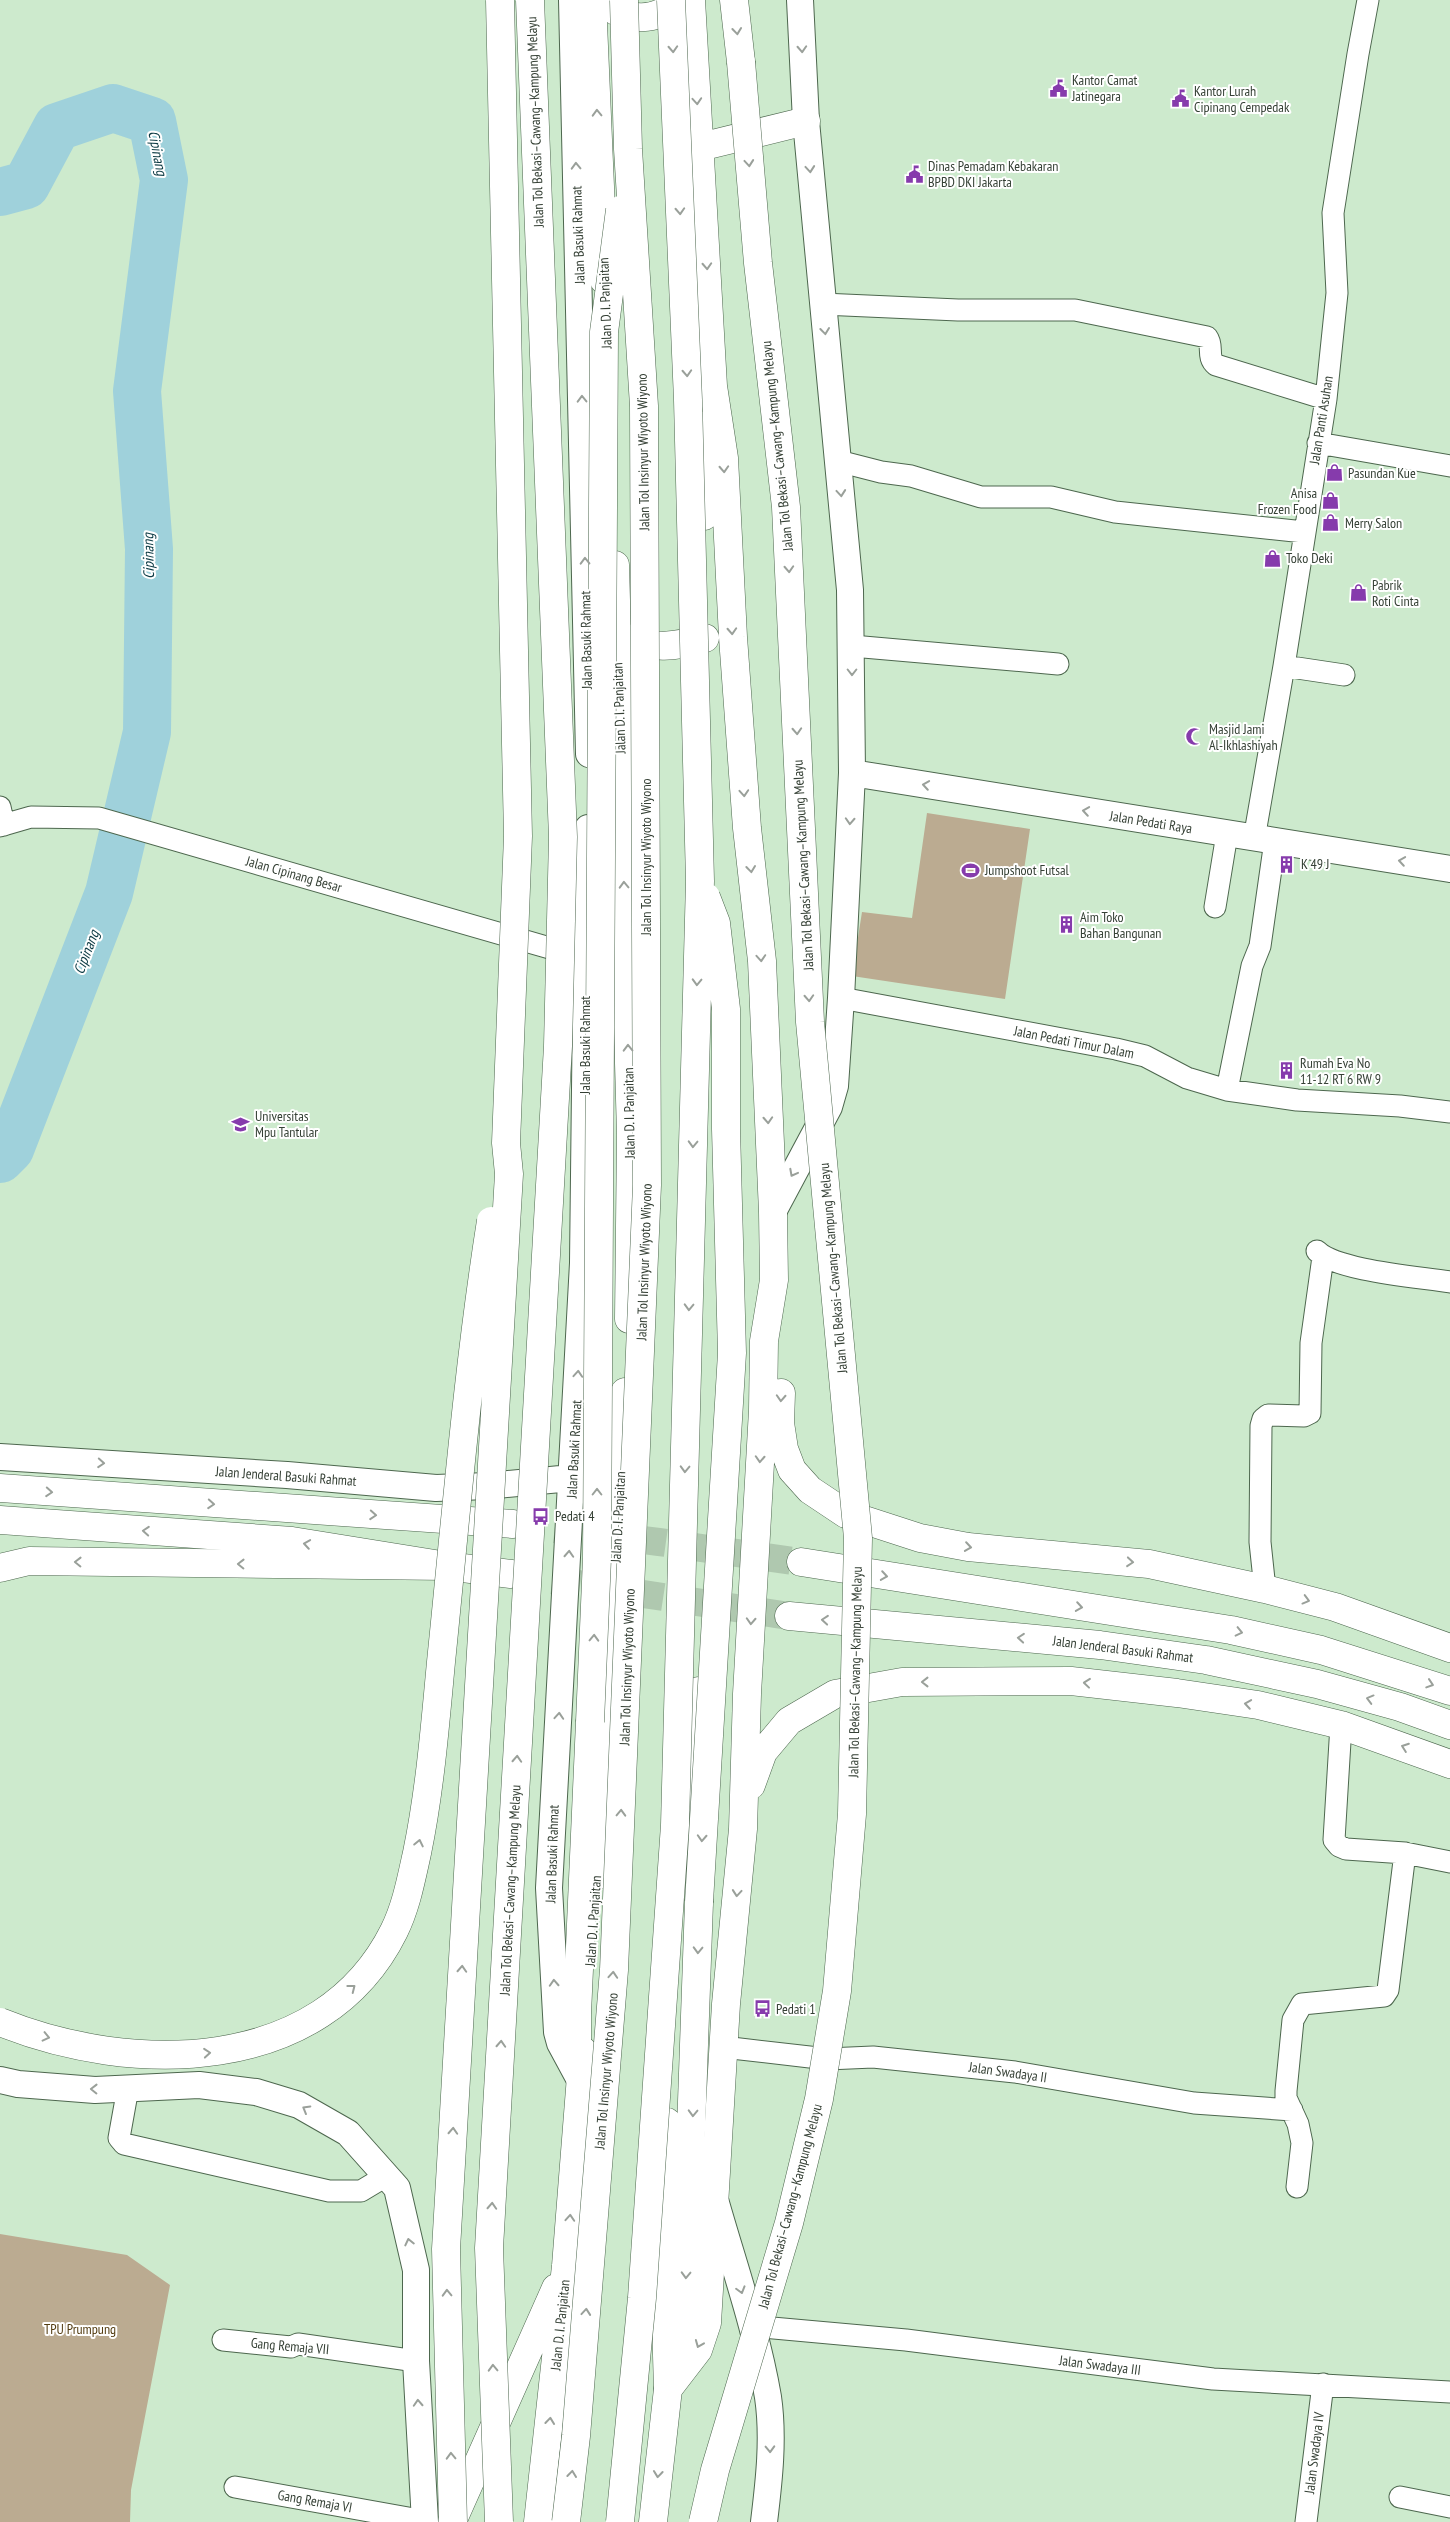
<svg xmlns="http://www.w3.org/2000/svg" width="1450" height="2522" font-family="'PT Sans Narrow',sans-serif">
<style>
.green{fill:#bbab91}
.lines{fill:none;stroke-linecap:round;stroke-linejoin:round}
.river{stroke:#9fd1db;stroke-width:48}
.primary-tunnel{stroke:#afc8af;stroke-width:28;stroke-dasharray:28 14;stroke-linecap:butt}
.minor-casing{stroke:#4d674e;stroke-width:23}
.tertiary-casing{stroke:#4d674e;stroke-width:28}
.primary-casing{stroke:#4d674e;stroke-width:29}
.trunk-casing{stroke:#4d674e;stroke-width:29}
.motorway-casing{stroke:#4d674e;stroke-width:29}
.minor{stroke:#fff;stroke-width:21}
.tertiary{stroke:#fff;stroke-width:26}
.primary{stroke:#fff;stroke-width:28}
.trunk{stroke:#fff;stroke-width:28}
.motorway{stroke:#fff;stroke-width:28}
.motorway-bridge-casing{stroke:#4d674e;stroke-width:29;stroke-linecap:butt}
.motorway-bridge{stroke:#fff;stroke-width:28}
.oneway{stroke:#9aa09a}
.labels{text-anchor:middle;dominant-baseline:central;stroke-width:4;stroke-linejoin:round;paint-order:stroke}
.poi-label{font-size:14px;fill:#354035;stroke:#fff;text-anchor:start}
.street-label{font-size:14px;fill:#354035;stroke:#fff}
.park-label{font-size:14px;fill:#523b0f;stroke:#fff}
.water-label{font-size:15px;font-style:italic;fill:#0d3b44;stroke:#fff}
</style>
<rect width="100%" height="100%" fill="#cdeacd"/>
<!-- green -->
<path class="green" d="M927,813L1030,829L1005,999L852,976L862,912L912,918Z
M0,2234L127,2255L170,2285L131,2490L130,2522H0Z"/>
<g class="lines">
<!-- river -->
<path class="river" d="M0,192L26,185L57,127L113,108L152,121L164,180L137,391L149,549L147,732L109,893L10,1149L0,1159"/>
<!-- primary-tunnel -->
<path class="primary-tunnel" d="M513,1524L659,1542L801,1562
M511,1574L789,1616"/>
<defs>
<path id="minor" d="M822,304L958,310H1075L1207,337C1214,346 1206,357 1216,365L1326,399
M1318,443L1450,466
M838,461L881,472L911,476L981,497H1051L1115,512L1304,532
M852,646L1058,664
M1284,666L1344,675
M0,807L4,825
M0,826L31,817L99,818L574,955
M1254,839L1284,666L1326,399L1337,293L1333,213L1358,54L1368,0
M1215,907L1227,834
M841,998L1116,1049L1145,1056L1187,1078L1227,1090L1297,1100L1400,1106L1450,1112
M1227,1090L1252,966L1260,946L1275,841
M1317,1251C1337,1271 1420,1277 1450,1282
M1265,1589L1260,1542L1261,1426L1263,1419L1268,1415L1304,1416L1310,1413L1311,1343L1323,1257
M1341,1725L1334,1840L1339,1846L1346,1849L1405,1853L1450,1862
M723,2047L827,2059L873,2057L1015,2072L1194,2103L1292,2110
M128,2088L119,2138L124,2144L329,2191H361L386,2176
M1297,2187L1302,2143L1298,2124L1286,2098V2091L1293,2020L1302,2004L1384,1996L1388,1990L1405,1853
M751,2326L906,2340L1213,2379L1450,2392
M223,2340L291,2347L298,2344L416,2361
M235,2487L425,2521
M1400,2497L1450,2507
M1306,2522L1323,2384"/>
<path id="tertiary" d="M572,0L589,754
M852,773L1450,869
M773,1212L829,1107L835,1086L841,998L852,773L850,590L806,121L800,0
M0,1457L287,1475L436,1488L487,1486L571,1478
M0,2080L18,2084L95,2090L199,2085L256,2092L299,2105L348,2133L397,2188L416,2270V2361L425,2522
M580,2080L560,2043L557,2032L549,1888L583,1263L588,828
M716,2203C734,2266 757,2332 768,2397C774,2438 769,2481 764,2522"/>
<path id="primary" d="M0,1488L513,1524
M0,1520L292,1541L447,1566L511,1574
M801,1562L1231,1630L1321,1650L1450,1691
M789,1616L1100,1645L1206,1660L1317,1684L1400,1707L1450,1725"/>
<path id="trunk" d="M592,0L604,280
M605,3C625,22 659,23 677,0
M700,147L806,121
M704,516V469L709,424
M615,565L631,1134L629,1319
M624,637C653,650 675,647 705,638
M781,1393L780,1423L784,1449L792,1470L810,1490L846,1514L920,1538L968,1547L1149,1564L1265,1589L1335,1607L1450,1648
M751,1785L763,1752L789,1721L835,1694L902,1682L1071,1681L1177,1693L1258,1705L1341,1725L1450,1764
M685,1829L692,1775L699,1691
M596,1876L625,1392
M668,2389L698,2350L707,2323L726,2004L743,1829L747,1694L763,1410L764,1341L774,1280L773,1212L762,961L747,828L733,637L724,458L713,386L691,0
M452,2522L556,2288
M538,2522L566,2266L583,2051
M653,2522L668,2389L663,2218L667,2122"/>
<path id="motorway" d="M734,0L741,62
M0,1568L29,1561L447,1566
M582,2075L577,2056V2014L590,1722
M668,2389L682,2337L685,2301L699,1902"/>
</defs>
<!-- minor casing -->
<use href="#minor" class="minor-casing"/>
<!-- tertiary casing -->
<use href="#tertiary" class="tertiary-casing"/>
<!-- primary casing -->
<use href="#primary" class="primary-casing"/>
<!-- trunk casing -->
<use href="#trunk" class="trunk-casing"/>
<!-- motorway casing -->
<use href="#motorway" class="motorway-casing"/>
<!-- minor -->
<use href="#minor" class="minor"/>
<!-- tertiary -->
<use href="#tertiary" class="tertiary"/>
<!-- primary -->
<use href="#primary" class="primary"/>
<!-- trunk -->
<use href="#trunk" class="trunk"/>
<!-- motorway -->
<use href="#motorway" class="motorway"/>
<defs>
<path id="motorway-bridge" d="M590,1722L597,1558L604,332L620,210
M699,1902L732,1353L726,1129V1009L716,923L706,897
M0,2022C131,2075 322,2076 394,1931C406,1907 411,1880 417,1853C430,1790 435,1726 441,1662C456,1515 468,1367 491,1221
M453,2522L446,2249L509,1174L506,1143L518,836L500,0
M499,2522L489,2248L558,1046L563,837L530,0
M566,2522L576,2436L614,1970L647,1185L644,406L628,149L624,0
M620,2522L642,2298L675,1825L700,881L688,400L671,0
M703,2522L715,2470L789,2223L819,2099L837,1991L852,1814L858,1538L810,1022L786,507L758,263L741,62"/>
</defs>
<!-- motorway-bridge casing -->
<use href="#motorway-bridge" class="motorway-bridge-casing"/>
<!-- motorway-bridge -->
<use href="#motorway-bridge" class="motorway-bridge"/>
</g>
<!-- one-way arrows -->
<defs><path id="oneway-chevron" d="M-2-3.5L2.5 0L-2 3.5" fill="none" stroke-width="1.6" stroke-linecap="round" stroke-linejoin="round" transform="scale(1.25)"/></defs>
<g class="oneway">
<use href="#oneway-chevron" transform="translate(737 31) rotate(84)"/>
<use href="#oneway-chevron" transform="translate(673 49) rotate(87)"/>
<use href="#oneway-chevron" transform="translate(802 49) rotate(87)"/>
<use href="#oneway-chevron" transform="translate(697 101) rotate(86)"/>
<use href="#oneway-chevron" transform="translate(597 113) rotate(-92)"/>
<use href="#oneway-chevron" transform="translate(749 163) rotate(85)"/>
<use href="#oneway-chevron" transform="translate(576 166) rotate(-92)"/>
<use href="#oneway-chevron" transform="translate(810 169) rotate(85)"/>
<use href="#oneway-chevron" transform="translate(680 211) rotate(87)"/>
<use href="#oneway-chevron" transform="translate(707 266) rotate(87)"/>
<use href="#oneway-chevron" transform="translate(825 331) rotate(83)"/>
<use href="#oneway-chevron" transform="translate(687 373) rotate(87)"/>
<use href="#oneway-chevron" transform="translate(582 399) rotate(-91)"/>
<use href="#oneway-chevron" transform="translate(724 469) rotate(87)"/>
<use href="#oneway-chevron" transform="translate(841 493) rotate(85)"/>
<use href="#oneway-chevron" transform="translate(585 561) rotate(-91)"/>
<use href="#oneway-chevron" transform="translate(789 569) rotate(87)"/>
<use href="#oneway-chevron" transform="translate(732 631) rotate(87)"/>
<use href="#oneway-chevron" transform="translate(852 672) rotate(90)"/>
<use href="#oneway-chevron" transform="translate(797 731) rotate(87)"/>
<use href="#oneway-chevron" transform="translate(926 785) rotate(-171)"/>
<use href="#oneway-chevron" transform="translate(744 793) rotate(86)"/>
<use href="#oneway-chevron" transform="translate(1086 811) rotate(-171)"/>
<use href="#oneway-chevron" transform="translate(850 821) rotate(93)"/>
<use href="#oneway-chevron" transform="translate(1402 861) rotate(-171)"/>
<use href="#oneway-chevron" transform="translate(751 869) rotate(83)"/>
<use href="#oneway-chevron" transform="translate(624 885) rotate(-92)"/>
<use href="#oneway-chevron" transform="translate(761 958) rotate(86)"/>
<use href="#oneway-chevron" transform="translate(697 982) rotate(92)"/>
<use href="#oneway-chevron" transform="translate(809 998) rotate(87)"/>
<use href="#oneway-chevron" transform="translate(628 1048) rotate(-91)"/>
<use href="#oneway-chevron" transform="translate(768 1120) rotate(87)"/>
<use href="#oneway-chevron" transform="translate(693 1144) rotate(92)"/>
<use href="#oneway-chevron" transform="translate(793 1173) rotate(118)"/>
<use href="#oneway-chevron" transform="translate(689 1307) rotate(92)"/>
<use href="#oneway-chevron" transform="translate(578 1374) rotate(-86)"/>
<use href="#oneway-chevron" transform="translate(781 1398) rotate(93)"/>
<use href="#oneway-chevron" transform="translate(760 1459) rotate(93)"/>
<use href="#oneway-chevron" transform="translate(101 1463) rotate(4)"/>
<use href="#oneway-chevron" transform="translate(685 1469) rotate(92)"/>
<use href="#oneway-chevron" transform="translate(49 1492) rotate(4)"/>
<use href="#oneway-chevron" transform="translate(597 1492) rotate(-90)"/>
<use href="#oneway-chevron" transform="translate(211 1504) rotate(4)"/>
<use href="#oneway-chevron" transform="translate(373 1515) rotate(4)"/>
<use href="#oneway-chevron" transform="translate(146 1531) rotate(-176)"/>
<use href="#oneway-chevron" transform="translate(307 1544) rotate(-171)"/>
<use href="#oneway-chevron" transform="translate(968 1547) rotate(8)"/>
<use href="#oneway-chevron" transform="translate(569 1554) rotate(-87)"/>
<use href="#oneway-chevron" transform="translate(78 1562) rotate(-179)"/>
<use href="#oneway-chevron" transform="translate(1130 1562) rotate(5)"/>
<use href="#oneway-chevron" transform="translate(241 1564) rotate(-179)"/>
<use href="#oneway-chevron" transform="translate(884 1576) rotate(9)"/>
<use href="#oneway-chevron" transform="translate(1306 1600) rotate(15)"/>
<use href="#oneway-chevron" transform="translate(1079 1607) rotate(9)"/>
<use href="#oneway-chevron" transform="translate(825 1620) rotate(-175)"/>
<use href="#oneway-chevron" transform="translate(751 1621) rotate(93)"/>
<use href="#oneway-chevron" transform="translate(1239 1632) rotate(13)"/>
<use href="#oneway-chevron" transform="translate(594 1638) rotate(-88)"/>
<use href="#oneway-chevron" transform="translate(1021 1638) rotate(-175)"/>
<use href="#oneway-chevron" transform="translate(925 1682) rotate(180)"/>
<use href="#oneway-chevron" transform="translate(1087 1683) rotate(-174)"/>
<use href="#oneway-chevron" transform="translate(1430 1684) rotate(18)"/>
<use href="#oneway-chevron" transform="translate(1370 1699) rotate(-165)"/>
<use href="#oneway-chevron" transform="translate(1248 1704) rotate(-171)"/>
<use href="#oneway-chevron" transform="translate(559 1716) rotate(-86)"/>
<use href="#oneway-chevron" transform="translate(1405 1747) rotate(-160)"/>
<use href="#oneway-chevron" transform="translate(517 1759) rotate(-87)"/>
<use href="#oneway-chevron" transform="translate(621 1813) rotate(-88)"/>
<use href="#oneway-chevron" transform="translate(702 1838) rotate(93)"/>
<use href="#oneway-chevron" transform="translate(419 1843) rotate(-78)"/>
<use href="#oneway-chevron" transform="translate(737 1893) rotate(95)"/>
<use href="#oneway-chevron" transform="translate(698 1950) rotate(92)"/>
<use href="#oneway-chevron" transform="translate(462 1969) rotate(-87)"/>
<use href="#oneway-chevron" transform="translate(613 1975) rotate(-86)"/>
<use href="#oneway-chevron" transform="translate(554 1983) rotate(-93)"/>
<use href="#oneway-chevron" transform="translate(352 1988) rotate(-38)"/>
<use href="#oneway-chevron" transform="translate(46 2037) rotate(13)"/>
<use href="#oneway-chevron" transform="translate(501 2044) rotate(-87)"/>
<use href="#oneway-chevron" transform="translate(207 2053) rotate(-5)"/>
<use href="#oneway-chevron" transform="translate(94 2089) rotate(-179)"/>
<use href="#oneway-chevron" transform="translate(306 2109) rotate(-150)"/>
<use href="#oneway-chevron" transform="translate(693 2113) rotate(92)"/>
<use href="#oneway-chevron" transform="translate(453 2131) rotate(-87)"/>
<use href="#oneway-chevron" transform="translate(492 2206) rotate(-87)"/>
<use href="#oneway-chevron" transform="translate(570 2218) rotate(-86)"/>
<use href="#oneway-chevron" transform="translate(409 2242) rotate(-103)"/>
<use href="#oneway-chevron" transform="translate(686 2275) rotate(92)"/>
<use href="#oneway-chevron" transform="translate(741 2290) rotate(74)"/>
<use href="#oneway-chevron" transform="translate(447 2293) rotate(-92)"/>
<use href="#oneway-chevron" transform="translate(586 2312) rotate(-85)"/>
<use href="#oneway-chevron" transform="translate(699 2344) rotate(112)"/>
<use href="#oneway-chevron" transform="translate(493 2368) rotate(-92)"/>
<use href="#oneway-chevron" transform="translate(418 2403) rotate(-93)"/>
<use href="#oneway-chevron" transform="translate(550 2421) rotate(-84)"/>
<use href="#oneway-chevron" transform="translate(770 2449) rotate(88)"/>
<use href="#oneway-chevron" transform="translate(451 2456) rotate(-92)"/>
<use href="#oneway-chevron" transform="translate(572 2474) rotate(-83)"/>
<use href="#oneway-chevron" transform="translate(658 2474) rotate(96)"/>
</g>
<!-- icons -->
<defs>
<symbol id="civic-bare" viewBox="-9 -9 18 18"><path d="M-.6-6.5H3V-4.5H.6V-3L4-1V1h2V6H-6V1h2V-1L-.6-3ZM-1.2 2.5V6h2.4V2.5Z" fill="#863bac" stroke="#fff" stroke-width="2.5" paint-order="stroke"/></symbol>
<symbol id="shop-bare" viewBox="-9 -9 18 18"><path d="M-5-2.5h2.3a2.7 3.5 0 0 1 5.4 0H5L5.5 6h-11ZM-1.5-2.5h3a1.5 2.3 0 0 0-3 0Z" fill="#863bac" stroke="#fff" stroke-width="2.5" paint-order="stroke"/></symbol>
<symbol id="mosque-bare" viewBox="-9 -9 18 18"><path d="M3.5-4.9A6 6 0 1 0 3.5 4.9A5 5 0 1 1 3.5-4.9Z" fill="#863bac" stroke="#fff" stroke-width="2.5" paint-order="stroke"/></symbol>
<symbol id="building-bare" viewBox="-9 -9 18 18"><path d="M-4-6H4V6H1V3H-1V6H-4ZM-2.5-4.3h1.7v1.8h-1.7ZM.8-4.3h1.7v1.8H.8ZM-2.5-1h1.7V.8h-1.7ZM.8-1h1.7V.8H.8Z" fill="#863bac" stroke="#fff" stroke-width="2.5" paint-order="stroke"/></symbol>
<symbol id="stadium-bare" viewBox="-9 -9 18 18"><path d="M0-5a6.5 5 0 1 0 0 10a6.5 5 0 1 0 0-10ZM-3.5-1.8h7v3.6h-7Z" fill="#863bac" stroke="#fff" stroke-width="2.5" paint-order="stroke"/></symbol>
<symbol id="university-bare" viewBox="-9 -9 18 18"><path d="M0-5L7-2L0 1L-7-2ZM-4 1L0 2.5L4 1V4Q0 6-4 4Z" fill="#863bac" stroke="#fff" stroke-width="2.5" paint-order="stroke"/></symbol>
<symbol id="bus-bare" viewBox="-9 -9 18 18"><path d="M-5-6H5V4H4V6H2V4H-2V6H-4V4H-5ZM-3.5-4V0h7V-4ZM-3.5 1.2v1.5H-2V1.2ZM2 1.2v1.5H3.5V1.2Z" fill="#863bac" stroke="#fff" stroke-width="2.5" paint-order="stroke"/></symbol>
</defs>
<g fill-rule="evenodd">
<use href="#civic-bare" x="1046" y="76" width="25" height="25"/>
<use href="#civic-bare" x="1168" y="86" width="25" height="25"/>
<use href="#civic-bare" x="902" y="162" width="25" height="25"/>
<use href="#shop-bare" x="1322" y="460" width="25" height="25"/>
<use href="#shop-bare" x="1318" y="488" width="25" height="25"/>
<use href="#shop-bare" x="1318" y="510" width="25" height="25"/>
<use href="#shop-bare" x="1260" y="546" width="25" height="25"/>
<use href="#shop-bare" x="1346" y="580" width="25" height="25"/>
<use href="#mosque-bare" x="1182" y="724" width="25" height="25"/>
<use href="#building-bare" x="1274" y="852" width="25" height="25"/>
<use href="#stadium-bare" x="958" y="858" width="25" height="25"/>
<use href="#building-bare" x="1054" y="912" width="25" height="25"/>
<use href="#building-bare" x="1274" y="1058" width="25" height="25"/>
<use href="#university-bare" x="228" y="1112" width="25" height="25"/>
<use href="#bus-bare" x="528" y="1504" width="25" height="25"/>
<use href="#bus-bare" x="750" y="1996" width="25" height="25"/>
</g>
<g class="labels">
<!-- poi labels -->
<g class="poi-label">
<text x="1072" y="80">Kantor Camat<tspan x="1072" dy="16">Jatinegara</tspan></text>
<text x="1194" y="91">Kantor Lurah<tspan x="1194" dy="16">Cipinang Cempedak</tspan></text>
<text x="928" y="166">Dinas Pemadam Kebakaran<tspan x="928" dy="16">BPBD DKI Jakarta</tspan></text>
<text x="1348" y="473">Pasundan Kue</text>
<text x="1317" y="493" text-anchor="end">Anisa<tspan x="1317" dy="16">Frozen Food</tspan></text>
<text x="1345" y="523">Merry Salon</text>
<text x="1286" y="558">Toko Deki</text>
<text x="1372" y="585">Pabrik<tspan x="1372" dy="16">Roti Cinta</tspan></text>
<text x="1209" y="729">Masjid Jami<tspan x="1209" dy="16">Al-Ikhlashiyah</tspan></text>
<text x="1301" y="864">K 49 J</text>
<text x="985" y="870">Jumpshoot Futsal</text>
<text x="1080" y="917">Aim Toko<tspan x="1080" dy="16">Bahan Bangunan</tspan></text>
<text x="1300" y="1063">Rumah Eva No<tspan x="1300" dy="16">11-12 RT 6 RW 9</tspan></text>
<text x="255" y="1116">Universitas<tspan x="255" dy="16">Mpu Tantular</tspan></text>
<text x="555" y="1516">Pedati 4</text>
<text x="776" y="2009">Pedati 1</text>
</g>
<!-- street labels -->
<g class="street-label">
<text transform="translate(535 122) rotate(-92)">Jalan Tol Bekasi–Cawang–Kampung Melayu</text>
<text transform="translate(578 235) rotate(-92)">Jalan Basuki Rahmat</text>
<text transform="translate(605 303) rotate(-92)">Jalan D. I. Panjaitan</text>
<text transform="translate(1321 420) rotate(-81)">Jalan Panti Asuhan</text>
<text transform="translate(777 446) rotate(-96)">Jalan Tol Bekasi–Cawang–Kampung Melayu</text>
<text transform="translate(643 452) rotate(-91)">Jalan Tol Insinyur Wiyoto Wiyono</text>
<text transform="translate(586 640) rotate(-91)">Jalan Basuki Rahmat</text>
<text transform="translate(619 708) rotate(-92)">Jalan D. I. Panjaitan</text>
<text transform="translate(1151 822) rotate(9)">Jalan Pedati Raya</text>
<text transform="translate(646 857) rotate(-90)">Jalan Tol Insinyur Wiyoto Wiyono</text>
<text transform="translate(803 865) rotate(-93)">Jalan Tol Bekasi–Cawang–Kampung Melayu</text>
<text transform="translate(294 874) rotate(16)">Jalan Cipinang Besar</text>
<text transform="translate(1074 1042) rotate(11)">Jalan Pedati Timur Dalam</text>
<text transform="translate(585 1045) rotate(-90)">Jalan Basuki Rahmat</text>
<text transform="translate(629 1113) rotate(-91)">Jalan D. I. Panjaitan</text>
<text transform="translate(644 1262) rotate(-88)">Jalan Tol Insinyur Wiyoto Wiyono</text>
<text transform="translate(833 1268) rotate(-95)">Jalan Tol Bekasi–Cawang–Kampung Melayu</text>
<text transform="translate(574 1449) rotate(-87)">Jalan Basuki Rahmat</text>
<text transform="translate(286 1476) rotate(4)">Jalan Jenderal Basuki Rahmat</text>
<text transform="translate(618 1517) rotate(-87)">Jalan D. I. Panjaitan</text>
<text transform="translate(1123 1649) rotate(7)">Jalan Jenderal Basuki Rahmat</text>
<text transform="translate(627 1667) rotate(-88)">Jalan Tol Insinyur Wiyoto Wiyono</text>
<text transform="translate(855 1672) rotate(-89)">Jalan Tol Bekasi–Cawang–Kampung Melayu</text>
<text transform="translate(552 1854) rotate(-88)">Jalan Basuki Rahmat</text>
<text transform="translate(510 1890) rotate(-87)">Jalan Tol Bekasi–Cawang–Kampung Melayu</text>
<text transform="translate(593 1921) rotate(-86)">Jalan D. I. Panjaitan</text>
<text transform="translate(606 2071) rotate(-85)">Jalan Tol Insinyur Wiyoto Wiyono</text>
<text transform="translate(1008 2072) rotate(8)">Jalan Swadaya II</text>
<text transform="translate(790 2206) rotate(-75)">Jalan Tol Bekasi–Cawang–Kampung Melayu</text>
<text transform="translate(560 2325) rotate(-84)">Jalan D. I. Panjaitan</text>
<text transform="translate(290 2346) rotate(5)">Gang Remaja VII</text>
<text transform="translate(1100 2365) rotate(7)">Jalan Swadaya III</text>
<text transform="translate(1314 2453) rotate(-83)">Jalan Swadaya IV</text>
<text transform="translate(315 2501) rotate(10)">Gang Remaja VI</text>
</g>
<!-- park labels -->
<g class="park-label">
<text x="80" y="2329">TPU Prumpung</text>
</g>
<!-- water labels -->
<g class="water-label">
<text transform="translate(158 153) rotate(79)">Cipinang</text>
<text transform="translate(148 556) rotate(-91)">Cipinang</text>
<text transform="translate(86 952) rotate(-69)">Cipinang</text>
</g>
</g>
</svg>
